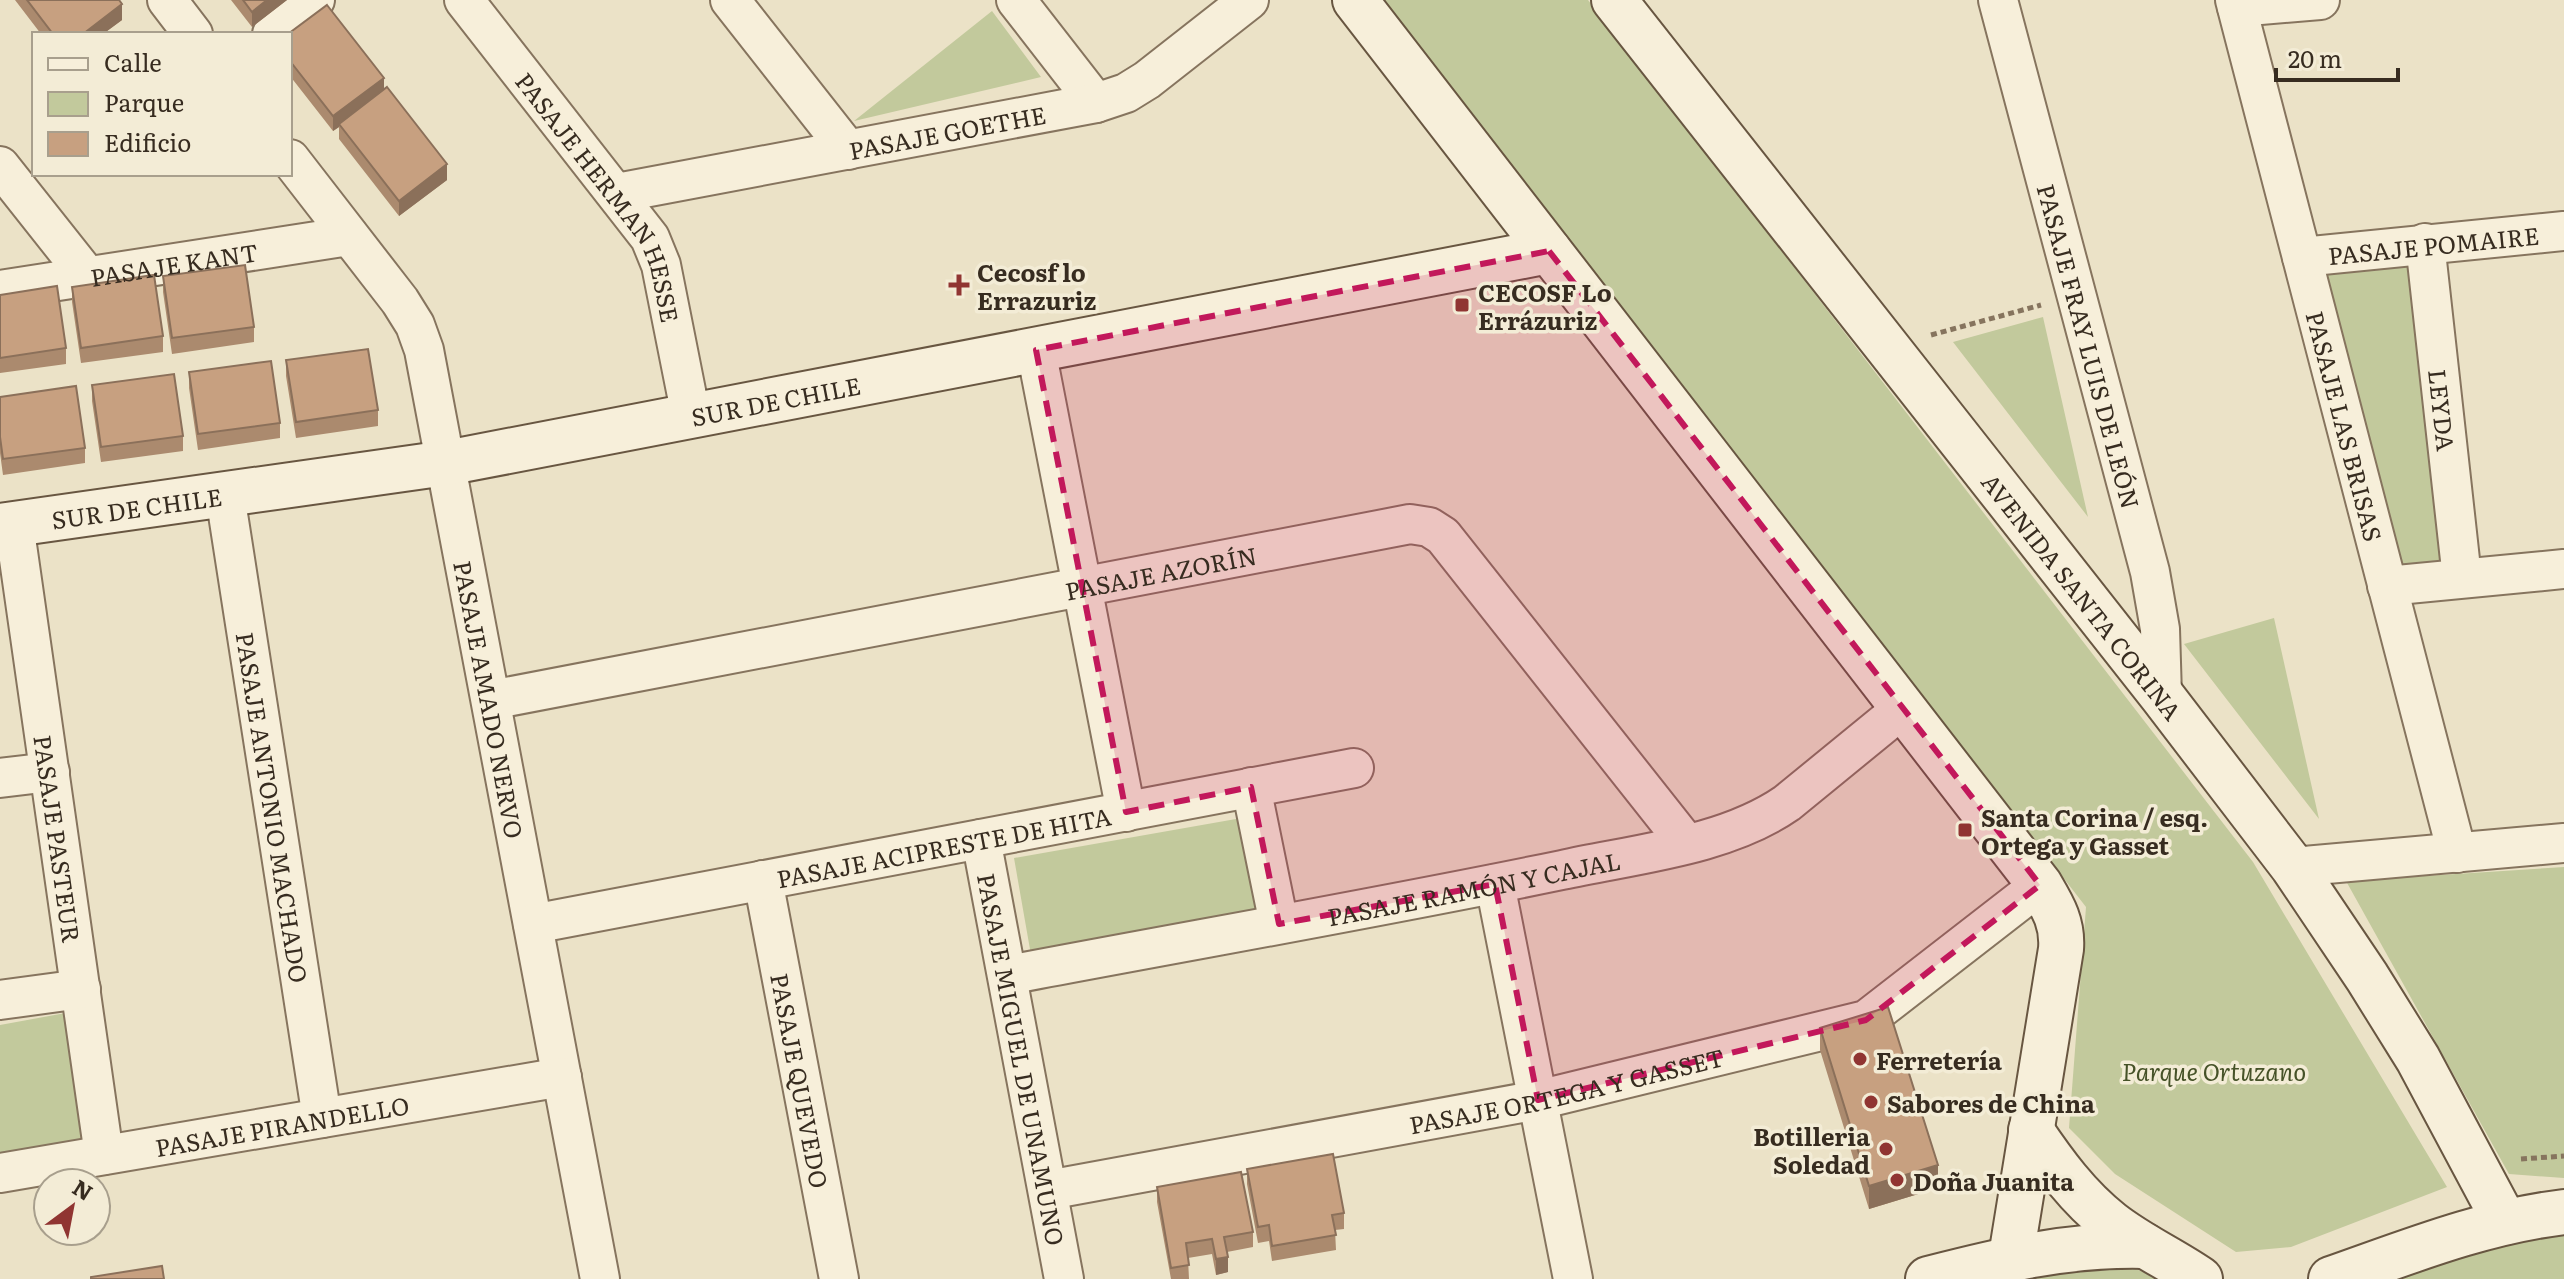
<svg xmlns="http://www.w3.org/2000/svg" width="2564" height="1279" font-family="Literata,serif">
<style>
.green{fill:#c2c99c}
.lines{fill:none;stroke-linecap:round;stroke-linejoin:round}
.street-casing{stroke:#86745e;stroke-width:42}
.secondary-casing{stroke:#685641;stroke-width:48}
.path{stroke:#86745e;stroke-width:5;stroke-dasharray:6 4;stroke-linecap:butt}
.street{stroke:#f7efda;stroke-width:38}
.secondary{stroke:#f7efda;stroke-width:44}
.wall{fill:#ab8a6e}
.shaded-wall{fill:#8b705a}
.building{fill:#c7a080;stroke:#8b705a;stroke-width:2}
.marked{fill:#c2185b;fill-opacity:0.2;stroke:#c2185b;stroke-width:6;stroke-dasharray:16 10;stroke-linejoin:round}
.poi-dot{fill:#903532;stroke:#f3ecd6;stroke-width:3}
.labels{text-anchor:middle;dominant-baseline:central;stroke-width:7;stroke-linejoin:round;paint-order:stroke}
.street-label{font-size:24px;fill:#372c20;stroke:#f3ecd6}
.poi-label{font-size:24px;font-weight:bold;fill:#372c20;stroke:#f3ecd6;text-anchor:start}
.park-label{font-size:24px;font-style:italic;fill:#465228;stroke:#f3ecd6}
</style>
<rect width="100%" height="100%" fill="#ebe2c7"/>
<!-- green -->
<path class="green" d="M1382,0H1588L2253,862L2447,1187L2291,1247L2236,1252L2115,1174L2069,1128L2086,907Z
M992,11L1041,77L854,121Z
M2411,266L2442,560L2399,565L2321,274Z
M2043,317L2088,517L1953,342Z
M2274,618L2319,819L2184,644Z
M1253,816L1270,913L1031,955L1014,858Z
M2564,867V1178L2509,1174L2346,881Z
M71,1012L87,1144L0,1160V1025Z
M2564,1223V1279H2391Z
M2122,1262L2157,1279H2013Z"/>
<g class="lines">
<defs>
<g id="street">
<path d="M167,0L193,34"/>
<path id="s1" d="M464,0L650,238L661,265L691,416"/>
<path d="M730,0L848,150"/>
<path d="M1016,0L1096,103"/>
<path id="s2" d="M1998,0L2150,572L2160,629L2162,696"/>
<path id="s3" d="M2235,0L2457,853"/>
<path d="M2237,7L2320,0"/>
<path d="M272,34L315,0"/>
<path id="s4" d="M290,159L400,301L415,325L424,350L600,1279"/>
<path d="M0,166L88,277"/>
<path id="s5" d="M617,193L1096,103L1126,93L1147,80L1249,0"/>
<path id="s6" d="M2425,243L2462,578"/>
<path id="s7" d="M2302,257L2564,231"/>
<path id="s8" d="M0,290L349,236"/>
<path d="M1036,350L1126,812"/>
<path id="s9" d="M225,495L322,1118"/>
<path id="s10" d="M14,524L104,1155"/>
<path d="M2387,586L2564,569"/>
<path id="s11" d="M491,700L1410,524L1429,527L1443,536L1686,843"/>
<path d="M0,778L50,772"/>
<path d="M1251,787L1279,924"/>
<path id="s12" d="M981,839L1064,1279"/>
<path d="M2293,867L2564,843"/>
<path id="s13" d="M763,880L839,1279"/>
<path d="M1495,884L1573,1279"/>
<path id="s14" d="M533,924L1354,768"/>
<path id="s15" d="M1008,975C1192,940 1378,908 1562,870C1635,854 1725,846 1787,803L1902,709"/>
<path d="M0,1000L81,989"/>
<path id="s16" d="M0,1173L562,1077"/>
<path id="s17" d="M1048,1190L1538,1100L1866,1020L2040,885"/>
</g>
<g id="secondary">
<path d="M1355,0L2040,885C2053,907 2063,923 2061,949L2011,1257"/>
<path id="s18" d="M1614,0L2162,696L2293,867L2367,977L2418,1059L2505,1222"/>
<path id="s19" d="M0,526L446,463L1549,251"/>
<path d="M2031,1130C2054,1164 2078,1197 2111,1223C2139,1245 2171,1259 2200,1279"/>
<path d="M1928,1279C2002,1260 2068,1244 2145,1246"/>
<path d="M2331,1279C2408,1252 2482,1222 2564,1212"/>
</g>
</defs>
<!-- street casing -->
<use href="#street" class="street-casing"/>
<!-- secondary casing -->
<use href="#secondary" class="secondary-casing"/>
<!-- path -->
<path class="path" d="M1931,335L2041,305
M2521,1159L2564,1156"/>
<!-- street -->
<use href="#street" class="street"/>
<!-- secondary -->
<use href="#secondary" class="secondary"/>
</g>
<!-- wall -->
<path class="wall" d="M15,0H119L122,20L103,34H41Z
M231,0H287L252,27Z
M290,34L384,89L447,180L399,216L339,139V127L333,131L290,76Z
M163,276L254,327V342L172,354L163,292Z
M72,287L163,336V352L81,363L72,302Z
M0,295L66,348V364L0,373Z
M286,360L378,410V426L296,438L286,376Z
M189,372L280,423V438L198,450L189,388Z
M92,385L183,436V451L101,462L92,401Z
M0,397L85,448V463L3,475L0,453Z
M1820,1028L1938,1188L1869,1209L1820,1050Z
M1247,1169L1344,1213V1229L1335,1230L1336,1250L1272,1261L1269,1241L1258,1243L1247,1184Z
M1157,1187L1253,1232V1247L1227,1252L1228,1272L1216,1275L1212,1254L1188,1258L1189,1279H1171L1157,1202Z"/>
<!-- shaded-wall -->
<path class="shaded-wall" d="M267,0H287L252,27V12Z
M122,4V20L103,34H83Z
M384,78V93L339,124V127L333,131V116Z
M447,164V180L399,216V201Z
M1938,1165V1188L1869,1209V1186Z
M1228,1257V1272L1216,1275V1259Z"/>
<!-- building -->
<path class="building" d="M27,0H119L122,4L83,34H53Z
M243,0H267L252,12Z
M327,5L384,78L333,116L290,61V34H288Z
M387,87L447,164L399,201L339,124Z
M245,265L254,327L172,338L163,276Z
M154,275L163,336L81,348L72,287Z
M57,286L66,348L0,358V295Z
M368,349L378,410L296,422L286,360Z
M271,361L280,423L198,434L189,372Z
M174,374L183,436L101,447L92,385Z
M76,386L85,448L3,459L0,437V397Z
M1888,1007L1938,1165L1869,1186L1820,1028Z
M1333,1154L1344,1213L1332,1215L1336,1235L1272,1246L1269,1225L1258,1227L1247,1169Z
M1241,1172L1253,1232L1224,1237L1228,1257L1216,1259L1212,1239L1186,1243L1189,1265L1171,1268L1157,1187Z
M162,1266L164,1279H91V1277Z"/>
<!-- marked area -->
<path class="marked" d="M1549,251L2040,885L1866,1020L1538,1100L1495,884L1279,924L1251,787L1126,812L1036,350Z"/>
<!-- markers -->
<g class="poi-dot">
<path d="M955 273h8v8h8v8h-8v8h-8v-8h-8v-8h8z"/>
<rect x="1454" y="297" width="16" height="16" rx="4"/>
<rect x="1957" y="822" width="16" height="16" rx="4"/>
<circle cx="1860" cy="1059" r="8"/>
<circle cx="1871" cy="1102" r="8"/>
<circle cx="1886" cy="1149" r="8"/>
<circle cx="1897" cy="1180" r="8"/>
</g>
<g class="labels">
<!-- street labels -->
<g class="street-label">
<text stroke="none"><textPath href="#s5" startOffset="336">PASAJE GOETHE</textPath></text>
<text stroke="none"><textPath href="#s1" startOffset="242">PASAJE HERMAN HESSE</textPath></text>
<text stroke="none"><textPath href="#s7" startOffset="132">PASAJE POMAIRE</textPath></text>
<text stroke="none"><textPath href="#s8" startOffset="176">PASAJE KANT</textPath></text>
<text stroke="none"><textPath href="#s2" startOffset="358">PASAJE FRAY LUIS DE LEÓN</textPath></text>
<text stroke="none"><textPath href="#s19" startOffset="786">SUR DE CHILE</textPath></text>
<text stroke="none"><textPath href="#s6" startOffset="168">LEYDA</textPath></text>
<text stroke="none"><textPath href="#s3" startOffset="440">PASAJE LAS BRISAS</textPath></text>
<text stroke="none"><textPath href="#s19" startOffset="138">SUR DE CHILE</textPath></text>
<text stroke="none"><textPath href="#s11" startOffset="682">PASAJE AZORÍN</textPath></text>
<text stroke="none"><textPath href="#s18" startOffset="758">AVENIDA SANTA CORINA</textPath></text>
<text stroke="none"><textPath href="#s4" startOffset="590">PASAJE AMADO NERVO</textPath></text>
<text stroke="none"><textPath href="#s9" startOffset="316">PASAJE ANTONIO MACHADO</textPath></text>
<text stroke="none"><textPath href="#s10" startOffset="318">PASAJE PASTEUR</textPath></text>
<text stroke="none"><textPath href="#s14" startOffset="418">PASAJE ACIPRESTE DE HITA</textPath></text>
<text stroke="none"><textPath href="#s15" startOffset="474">PASAJE RAMÓN Y CAJAL</textPath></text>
<text stroke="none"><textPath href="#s12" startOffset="224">PASAJE MIGUEL DE UNAMUNO</textPath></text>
<text stroke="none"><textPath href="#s13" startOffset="204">PASAJE QUEVEDO</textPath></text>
<text stroke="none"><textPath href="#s17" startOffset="528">PASAJE ORTEGA Y GASSET</textPath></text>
<text stroke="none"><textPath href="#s16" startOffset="286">PASAJE PIRANDELLO</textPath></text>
</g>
<!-- poi labels -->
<g class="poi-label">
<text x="977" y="271">Cecosf lo<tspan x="977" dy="28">Errazuriz</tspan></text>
<text x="1478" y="291">CECOSF Lo<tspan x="1478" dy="28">Errázuriz</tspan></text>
<text x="1981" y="816">Santa Corina / esq.<tspan x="1981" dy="28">Ortega y Gasset</tspan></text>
<text x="1876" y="1059">Ferretería</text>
<text x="1887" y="1102">Sabores de China</text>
<text x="1870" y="1135" text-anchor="end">Botilleria<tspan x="1870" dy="28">Soledad</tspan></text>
<text x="1913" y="1180">Doña Juanita</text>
</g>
<!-- park labels -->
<g class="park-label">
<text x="2214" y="1070">Parque Ortuzano</text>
</g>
</g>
<!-- legend -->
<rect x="32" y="32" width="260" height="144" fill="#f3ecd6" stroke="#a89f8d" stroke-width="2"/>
<rect x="48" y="58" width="40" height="12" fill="#f7efda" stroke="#a89f8d" stroke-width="2"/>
<text x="104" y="72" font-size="24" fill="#372c20">Calle</text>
<rect x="48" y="92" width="40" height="24" fill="#c2c99c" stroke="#a89f8d" stroke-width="2"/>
<text x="104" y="112" font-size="24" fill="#372c20">Parque</text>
<rect x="48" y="132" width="40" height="24" fill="#c7a080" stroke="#a89f8d" stroke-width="2"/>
<text x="104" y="152" font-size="24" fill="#372c20">Edificio</text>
<!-- north arrow -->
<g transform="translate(72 1207) rotate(32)"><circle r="38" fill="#f3ecd6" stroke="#a89f8d" stroke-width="2"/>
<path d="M0-6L14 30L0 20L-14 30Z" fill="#903532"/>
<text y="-12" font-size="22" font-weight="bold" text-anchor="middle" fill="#372c20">N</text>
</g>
<!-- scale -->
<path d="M2276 68v12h122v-12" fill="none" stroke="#372c20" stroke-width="4"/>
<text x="2288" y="68" font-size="24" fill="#372c20" stroke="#f3ecd6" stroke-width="6" paint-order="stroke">20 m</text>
</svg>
